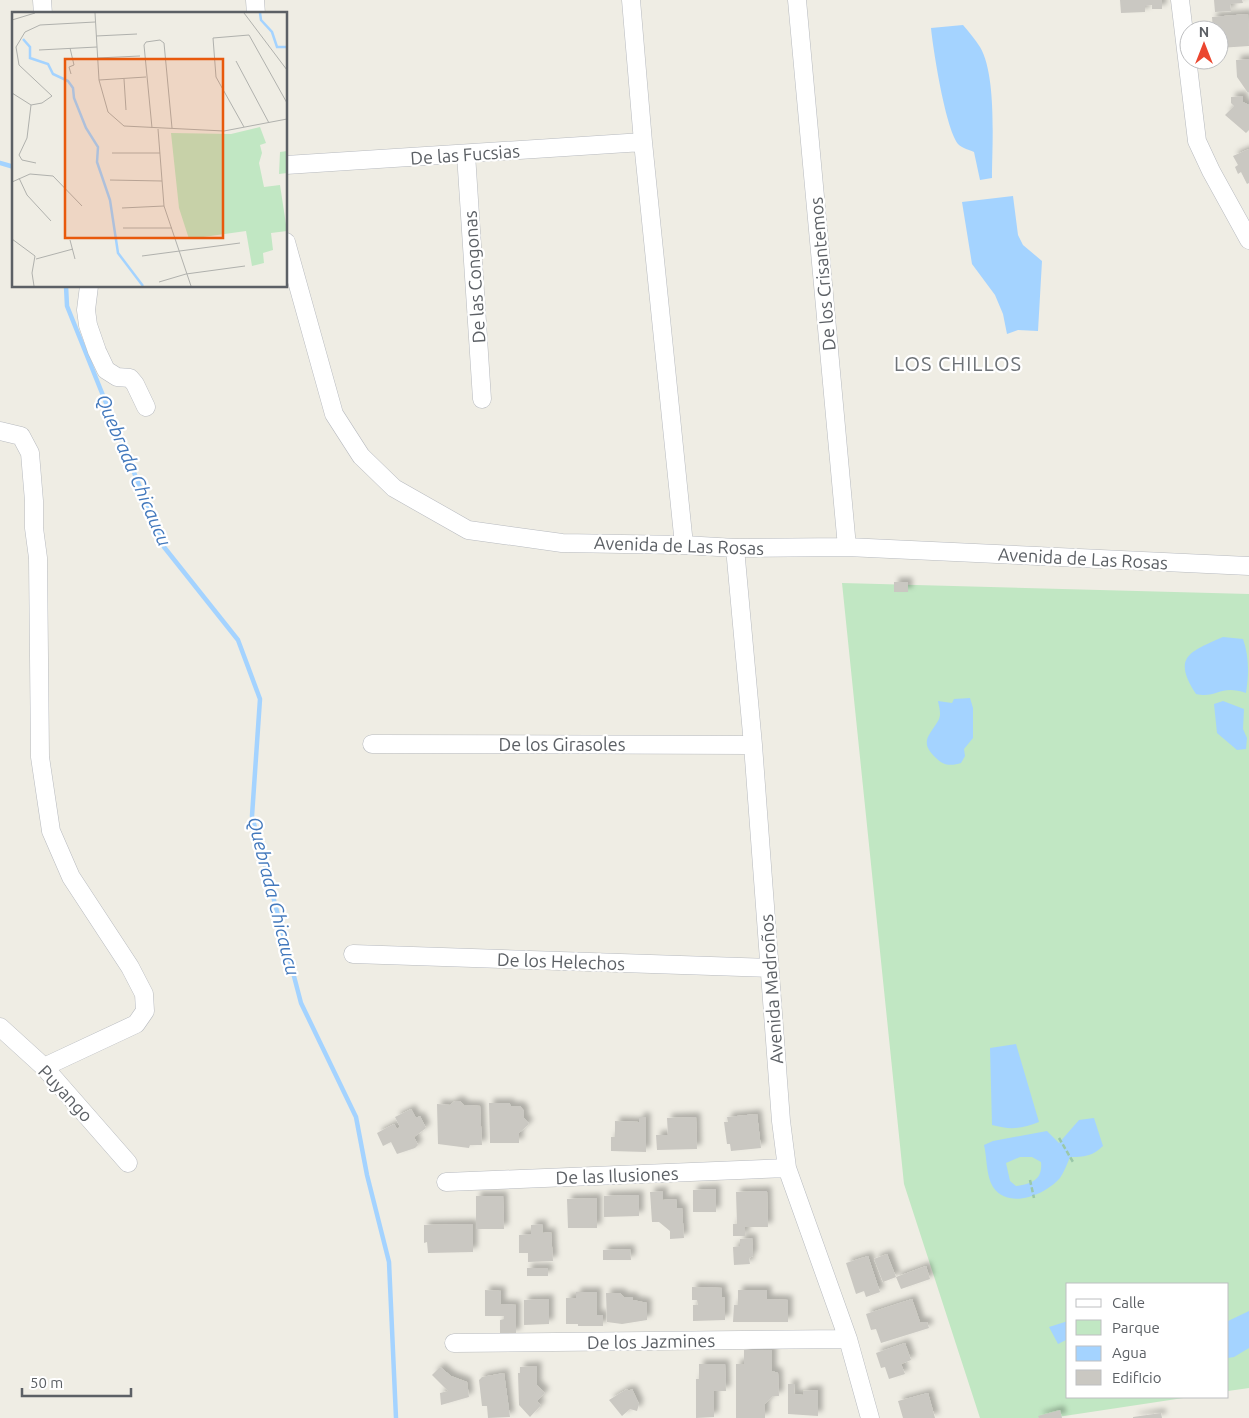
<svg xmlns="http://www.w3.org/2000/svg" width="1249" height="1418" font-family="Ubuntu,sans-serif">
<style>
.green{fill:#c1e7c3}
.water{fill:#a4d3ff;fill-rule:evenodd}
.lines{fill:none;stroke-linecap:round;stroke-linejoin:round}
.stream{stroke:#a4d3ff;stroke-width:4.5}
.building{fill:#cac8c2;filter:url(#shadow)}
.minor-casing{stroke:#b7babf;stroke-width:19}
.path{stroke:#9ac8a9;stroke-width:2.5;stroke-dasharray:5 2.5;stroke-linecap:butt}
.minor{stroke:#fff;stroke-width:18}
.labels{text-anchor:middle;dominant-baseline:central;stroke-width:4.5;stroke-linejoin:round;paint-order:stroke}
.street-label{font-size:18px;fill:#5c6065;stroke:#fff}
.water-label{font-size:19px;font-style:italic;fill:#4278bc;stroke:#fff}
.quarter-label{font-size:20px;letter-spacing:1px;fill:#6d7277;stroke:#fff}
.inset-river{fill:none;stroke:#a4d3ff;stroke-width:2.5}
.inset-road{fill:none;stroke:#b0b1ad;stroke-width:1}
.view{fill:#e8590c;fill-opacity:0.15;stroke:#e8590c;stroke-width:2.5}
.inset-edge{fill:none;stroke:#5c6065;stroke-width:2.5}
</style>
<defs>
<filter id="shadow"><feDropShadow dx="4.5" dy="-4.5" stdDeviation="2.5" flood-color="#0004"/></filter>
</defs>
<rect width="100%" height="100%" fill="#efede4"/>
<!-- green -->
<path class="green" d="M842,583L1249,594V1388L1228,1391V1284H1068V1397H1190L1051,1418H980L904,1184Z"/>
<!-- water -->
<path class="water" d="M963,25C969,32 975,39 980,47C997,76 992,145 992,178L980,180L974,152C970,150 962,148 959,145C946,132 933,49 931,28Z
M1013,196L1018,235L1023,245L1042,261L1038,331L1018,330L1007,334L1003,314L995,295L972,264L962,202Z
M1223,637L1243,639C1249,655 1249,675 1246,693C1220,684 1217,699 1196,694C1172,657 1189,652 1223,637Z
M970,698L973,708V738L964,749L965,756L961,763C952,766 943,766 936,758C919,742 929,736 938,721C942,715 939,707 938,701L952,703L954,699Z
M1223,701L1244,709L1243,729L1247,738L1246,749L1237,750L1217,733L1214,704Z
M1016,1044L1039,1122C1022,1129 1010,1130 992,1125L990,1048Z
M1094,1118L1103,1146C1093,1156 1084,1157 1070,1157C1067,1164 1064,1172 1060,1178C1045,1195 1009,1210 993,1187C986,1176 987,1157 984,1145L993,1141L1047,1131L1059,1143L1079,1120ZM1020,1157H1032L1041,1162C1043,1180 1031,1184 1016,1186L1010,1181L1006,1163Z
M1249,1311V1348L1234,1357L1228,1358V1321Z
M1068,1321V1339L1058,1344L1049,1327Z"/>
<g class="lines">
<!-- stream -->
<path class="stream" d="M0,163L14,167
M66,286L67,306L164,547L238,640L260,699L252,816L301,1003L356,1117L367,1175L389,1262L396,1418"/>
</g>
<!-- building -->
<path class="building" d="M1120,0H1162V9H1152V5L1145,6V12L1121,13Z
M1214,0H1242L1243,3L1230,4L1231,11L1215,12Z
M1248,14L1249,46L1219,48V30H1213L1212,17Z
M1249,59V92L1248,93L1237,77L1236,60Z
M1243,96V102L1249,105V130L1246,133L1225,115L1234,106L1231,103V97Z
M1249,149V183L1247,184L1241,172L1238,174L1235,167L1238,165L1233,156Z
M894,582H908V592H894Z
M455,1101H460L464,1105L480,1106L482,1145H470L469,1148L438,1144L437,1104L450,1105Z
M489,1103H509L511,1106H520L524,1111V1118L529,1124L519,1133V1143H490Z
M411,1109L416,1118L420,1116L426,1128L414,1137L418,1145L415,1148L397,1154L391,1142L383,1146L377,1133L394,1124L397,1129L400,1127L395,1117Z
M757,1114L761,1148L731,1151L730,1144H727L724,1122H728L727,1117Z
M639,1117H646V1152L611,1151V1137H615V1121L639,1122Z
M696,1117L697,1149L657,1150L656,1135H668L667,1118Z
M716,1189V1212H693V1190Z
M663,1191V1200L676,1199L677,1208H682L684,1238L670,1239V1231L659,1222H652L650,1192Z
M767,1191L768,1227H745V1236H733V1224H737L736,1192Z
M639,1195V1216L604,1217V1196Z
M476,1196H503L504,1229H476Z
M597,1198V1228H568L567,1199Z
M473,1224V1252L428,1253L427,1242L424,1243V1225Z
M542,1224L543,1233L551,1232L553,1261L528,1262V1253H519V1235L531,1234V1225Z
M752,1238L753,1256L749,1258L750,1264L734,1265L733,1247L740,1246V1239Z
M630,1249L631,1260H603V1250Z
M887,1254L896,1277L883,1282L874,1259Z
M868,1256L880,1292L866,1297L864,1291L856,1294L846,1263Z
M926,1266L930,1279L901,1289L896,1277Z
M527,1268H548V1276H527Z
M692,1287L722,1288V1297H725V1320L693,1321V1305H698L697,1300H692Z
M485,1290L501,1291V1304L516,1305V1334L500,1333V1320L504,1319V1316H485Z
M738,1290H767V1299L788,1300V1322H733L734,1305H738Z
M576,1292H597V1315H603V1326H578V1324H566V1298H576Z
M606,1293H620L624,1297H633V1300L647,1303V1320L622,1324L607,1322Z
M549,1299V1324L524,1325V1300Z
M912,1299L920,1322H927L929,1328L881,1343L876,1329L871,1330L866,1314Z
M905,1343L911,1360L901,1364L905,1374L889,1379L885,1367L881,1368L876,1353Z
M744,1350H772V1371L778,1373L779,1396H773L765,1404V1418H736V1364H744Z
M699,1364H725L726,1391H714V1417L696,1418V1379H699Z
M537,1366V1385L545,1393L537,1401L541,1405L530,1417L519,1405L518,1373H520V1367Z
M440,1367L451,1376L467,1382L469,1397L441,1405L440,1393L448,1391L432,1375Z
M504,1373L510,1417L488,1418L487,1406H482L479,1380L482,1377Z
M788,1384H795L794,1394L803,1395V1391L818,1390V1416L788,1414Z
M627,1389L629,1391L632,1389L639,1404L637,1411L630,1409L622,1416L609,1400Z
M928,1393L935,1418H903L898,1401Z
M1060,1410L1062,1418H1039L1038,1416Z
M1161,1413L1162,1418H1133V1417Z"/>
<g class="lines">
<defs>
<path id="minor" d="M42,0L43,14
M255,0L256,14
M631,0L643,142L684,545
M797,0L847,547
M1180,0L1197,141L1211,171L1249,240
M466,154L482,399
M286,165L643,142
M286,242L334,414L361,456L394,488L468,530L562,543L684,545L735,548L847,547L1249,566
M89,286L86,310L88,325L97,351L106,370L117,377L130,378L135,384L146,407
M0,431L21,436L30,453L34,501V528L38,558L40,757L51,831L71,877L130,967L144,994L145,1011L136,1024L44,1067
M735,548L753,745L781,1121L787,1168L848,1339L870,1418
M372,744L753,745
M353,954L768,968
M0,1027L44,1067L128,1163
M446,1182L787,1168
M454,1343L848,1339"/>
</defs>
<!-- minor casing -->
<use href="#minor" class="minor-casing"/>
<!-- path -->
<path class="path" d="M1059,1138L1073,1162
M1030,1180L1034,1198"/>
<!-- minor -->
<use href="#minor" class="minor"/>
</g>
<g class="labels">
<!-- street labels -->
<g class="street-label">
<text transform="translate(465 154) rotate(-4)">De las Fucsias</text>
<text transform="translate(822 274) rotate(-95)">De los Crisantemos</text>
<text transform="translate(474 277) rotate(-94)">De las Congonas</text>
<text transform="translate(679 545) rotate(2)">Avenida de Las Rosas</text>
<text transform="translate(1083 558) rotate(3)">Avenida de Las Rosas</text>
<text x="562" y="744">De los Girasoles</text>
<text transform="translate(561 961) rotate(2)">De los Helechos</text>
<text transform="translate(771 989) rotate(-94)">Avenida Madroños</text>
<text transform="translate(66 1093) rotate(47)">Puyango</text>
<text transform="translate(617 1175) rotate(-2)">De las Ilusiones</text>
<text transform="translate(651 1341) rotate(-1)">De los Jazmines</text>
</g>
<!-- water labels -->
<g class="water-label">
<text transform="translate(134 470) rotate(67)">Quebrada Chicaucu</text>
<text transform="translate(274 896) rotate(76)">Quebrada Chicaucu</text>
</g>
<!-- quarter labels -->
<g class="quarter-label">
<text x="958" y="363">LOS CHILLOS</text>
</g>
</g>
<!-- overview -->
<g transform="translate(12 12)">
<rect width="275" height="275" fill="#efede4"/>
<path d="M248,115L254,131L248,133L250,141L247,151L252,175L268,173L275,219L259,221L261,238L251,241L252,251L240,254L234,219L177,227L167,196L159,121L219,122ZM275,139V161L267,162L268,140Z" fill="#c1e7c3"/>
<path class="inset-river" d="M248,1L249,8L260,20L265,35H275M11,27L18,35V46L36,52L41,62L56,69L61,76L62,86L74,116L86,135L85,150L98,188L106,241L131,274"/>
<path class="inset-road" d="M83,1L87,68L96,100L112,114L212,119L275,107M232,1L275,58M0,8L23,1M84,24L125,22M58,36L62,53L57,55L59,62M27,38L85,35M85,46L128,44M224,49L257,111M112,67L114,98M87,68L134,65M0,81L19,93L30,91L40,84L7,53L4,35L13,20L28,13L83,10M19,93L15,126L7,143L10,148L24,151M232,115L204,65L201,26L237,23L275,91M140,116L132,33L134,30L148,28L152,31L160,116M146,117L152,194L179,274M100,141H148M7,166L15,183L39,209M98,168L150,169M0,170L18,162L41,164L70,194M110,196L152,194M111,216H160M0,227L23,244L20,261L22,274M58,228L63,247M130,244L228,231M24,247L61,237M147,270L174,262L233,254"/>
<path class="view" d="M53,47H211V226H53Z"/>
<rect width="275" height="275" class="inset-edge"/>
</g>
<!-- legend -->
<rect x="1066" y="1283" width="162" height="115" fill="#ffffff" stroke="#bebfc1"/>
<rect x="1076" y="1299" width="25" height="8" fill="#ffffff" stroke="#bebfc1"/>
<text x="1112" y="1308" font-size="15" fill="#5c6065">Calle</text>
<rect x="1076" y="1320" width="25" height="15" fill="#c1e7c3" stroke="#bebfc1"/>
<text x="1112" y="1333" font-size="15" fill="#5c6065">Parque</text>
<rect x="1076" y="1346" width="25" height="15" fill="#a4d3ff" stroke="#bebfc1"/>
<text x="1112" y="1358" font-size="15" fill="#5c6065">Agua</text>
<rect x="1076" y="1370" width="25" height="15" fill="#cac8c2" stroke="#bebfc1"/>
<text x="1112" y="1383" font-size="15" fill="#5c6065">Edificio</text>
<!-- north arrow -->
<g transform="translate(1204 45)"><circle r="24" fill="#ffffff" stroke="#bebfc1"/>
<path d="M0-4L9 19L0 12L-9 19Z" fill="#eb462f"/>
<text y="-8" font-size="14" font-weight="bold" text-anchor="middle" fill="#5c6065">N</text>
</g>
<!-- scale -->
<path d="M22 1388v8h109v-8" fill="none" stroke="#5c6065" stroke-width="2.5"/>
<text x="30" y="1388" font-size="15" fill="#5c6065" stroke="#ffffff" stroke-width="4" paint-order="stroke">50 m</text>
</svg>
